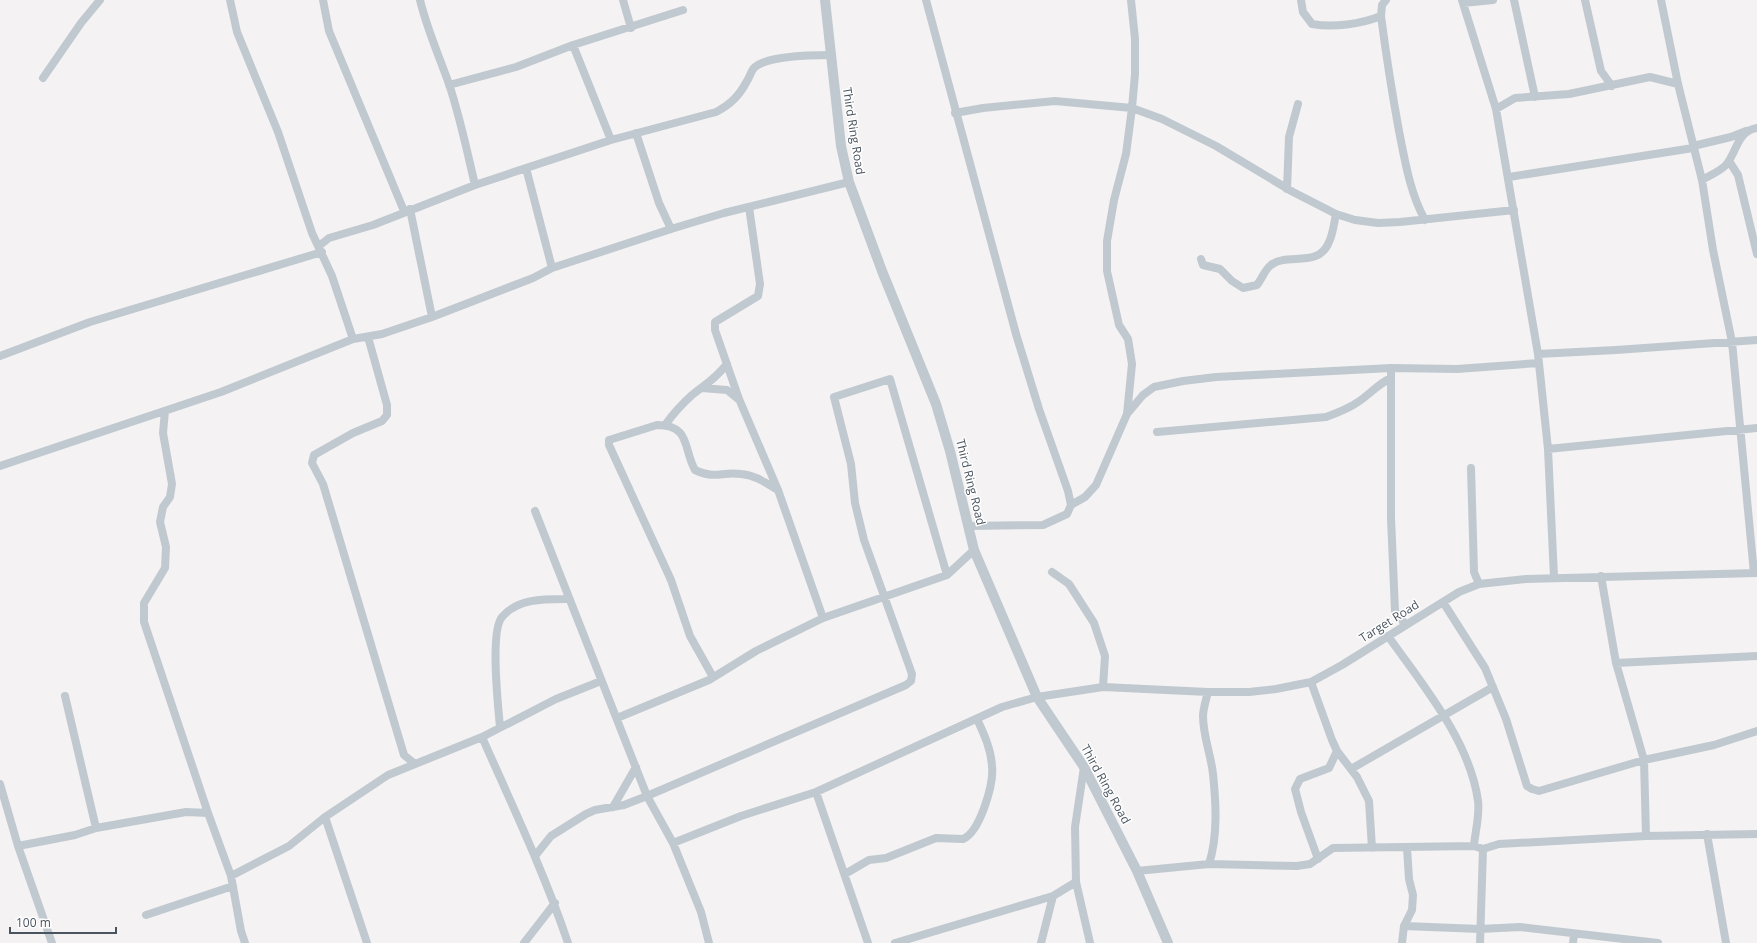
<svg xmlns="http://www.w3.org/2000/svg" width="1757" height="943" font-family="'Open Sans',sans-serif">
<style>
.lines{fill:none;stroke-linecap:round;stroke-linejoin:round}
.minor{stroke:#c0c9d0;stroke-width:8}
.tertiary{stroke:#c0c9d0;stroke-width:10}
.labels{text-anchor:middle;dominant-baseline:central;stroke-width:3;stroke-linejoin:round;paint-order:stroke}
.street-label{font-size:12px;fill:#4a545f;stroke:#fff}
</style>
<rect width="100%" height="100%" fill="#f4f2f2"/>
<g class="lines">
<!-- minor -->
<path class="minor" d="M230,0L237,32L278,132L312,233L332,276L353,339L382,334L432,317L533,278L552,268L671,229L724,213L849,182
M323,0L329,31L404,211
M420,0C427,29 439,56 449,84C460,117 467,151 475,185
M623,0L631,28
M926,0L1016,334L1039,409L1068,491L1071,505
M1301,0L1303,12L1312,24C1333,28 1361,24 1381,16
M1386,0L1382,5L1381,16C1386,54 1392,93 1399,131C1405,161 1410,193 1425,220
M1462,0L1496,109L1538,354L1548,449L1554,577
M1514,0L1535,97
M1585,0L1601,71L1612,86
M1661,0L1678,84L1702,180L1713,250L1732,342L1754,573
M1463,3L1493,0
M573,45L611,140
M43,78L81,23L100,0
M449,85L516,67L573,45L683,10
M1496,109L1515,98L1569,94L1650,77L1678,84
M955,113L983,108L1055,101L1132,108L1162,119L1216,146L1293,192L1336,214L1355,220L1378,223L1400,222L1514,210
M636,133L659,203L671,229
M1693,146L1731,137L1746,131
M1729,161L1738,175L1757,254
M526,168L552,268
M1509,177L1693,148
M1702,180C1710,175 1719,172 1726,165C1737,152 1737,131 1757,128
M1287,189L1289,137L1298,104
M749,207L760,284L758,296L715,322V330L739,399L778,490L823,618
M410,209L432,317
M319,246L329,238L373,225L475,185L611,140L716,112C731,104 739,96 747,81C750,77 751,70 755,67C768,56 813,55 830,55
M1201,259L1203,265L1220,269L1232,281L1243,288L1257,285C1262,279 1265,269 1271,265C1288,252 1318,269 1329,242C1333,234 1334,223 1336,214
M368,337L387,405V415L382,421L353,433L314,455L312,463L323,484L404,755L415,764
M1538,354L1616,350L1757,340
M0,356L90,322L322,252
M1391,368V518L1395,611L1405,624
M702,388L727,390L738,399
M165,411L163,433L172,484L170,497L163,507L160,522L166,547L165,568L144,603V622L208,813L231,876L241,931L245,943
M1127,414L1132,364L1128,339L1119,325L1107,271V241L1114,200L1126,154L1132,108L1135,74V39L1131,0
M665,425C673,414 682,404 692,395C707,383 714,380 727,364
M1157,432L1326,417C1337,413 1348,409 1358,402C1370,394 1378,384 1391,378
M1548,449L1757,428
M0,466L221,392L353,339
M1471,468L1474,572L1479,584
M535,511L647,796L673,843L701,912L709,943
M969,526L1043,525L1067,514L1071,505L1085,497L1096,485L1127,414L1143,395L1154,387L1183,381L1216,377L1391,368L1457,369L1539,363
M1052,572L1069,584L1094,623L1105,656L1103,687
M1601,576L1616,663L1644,760L1646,836
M1443,602L1485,668L1506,719L1527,786L1532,789L1539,791L1644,760L1714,745L1757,731
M1388,636C1422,684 1470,741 1478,801C1480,815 1475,832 1474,846
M1616,663L1757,656
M713,677L690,636L671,580L609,445V440L657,425C691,425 683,449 695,470C717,480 721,471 741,474C755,475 766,483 778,490
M1311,682L1332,740L1337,751L1357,777L1369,801L1372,848
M1208,692C1206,700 1203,709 1203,716C1203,736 1211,755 1213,774C1216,803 1218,836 1209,864
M65,696L96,828
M617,718L709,680L756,651L823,618L947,575L974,550
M500,727C498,706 490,631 502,617C518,598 546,599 568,599
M482,737C512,805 544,872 568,943
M1351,769L1493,687
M0,784L18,846L52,943
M816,792L868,943
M613,807L636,767
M325,817L367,943
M1707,834L1726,943
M673,843L741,816L816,792L1002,707L1037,697L1103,687L1208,692H1249L1276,689L1311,682L1342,665L1459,592L1479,584L1526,579L1757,573
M18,846L75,835L96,828L186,812L208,813
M535,856L551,836L586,814L595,810L624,805L647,796L906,685L911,681L912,674L864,540L855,503L851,464L834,397L890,379L947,575
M1318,859L1301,812L1295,789L1300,779L1329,768L1337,751
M1137,871L1209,864L1297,866L1310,864L1333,848L1474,846L1483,849L1499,844L1646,836L1757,834
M845,874L869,860L886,858L936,838L963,839C980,832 994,784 992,766C991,749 984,734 977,719
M231,876L289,846L325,817L388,775L482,737L556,699L601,681
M1076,882L1090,943
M146,915L233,886
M1404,926L1480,929L1520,927L1658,943
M524,943L555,903
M895,943L1053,896L1076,882L1075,827L1084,767
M1041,943L1053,896
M1402,943L1404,926L1412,910L1413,895L1409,879L1407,848
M1480,943L1483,849
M1573,943L1574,934"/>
<!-- tertiary -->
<path class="tertiary" d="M825,0L841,146L849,182L882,271L936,404L950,451L974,550L1037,697L1084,767L1137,871L1168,943"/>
</g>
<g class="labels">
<!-- street labels -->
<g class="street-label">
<text transform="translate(854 131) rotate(81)">Third Ring Road</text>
<text transform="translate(971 482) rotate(76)">Third Ring Road</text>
<text transform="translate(1389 621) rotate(-32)">Target Road</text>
<text transform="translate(1106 784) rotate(61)">Third Ring Road</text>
</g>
</g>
<!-- scale -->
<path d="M10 927v6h106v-6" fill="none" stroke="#4a545f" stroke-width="2"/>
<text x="16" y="927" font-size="12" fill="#4a545f" stroke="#ffffff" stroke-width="3" paint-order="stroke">100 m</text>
</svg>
